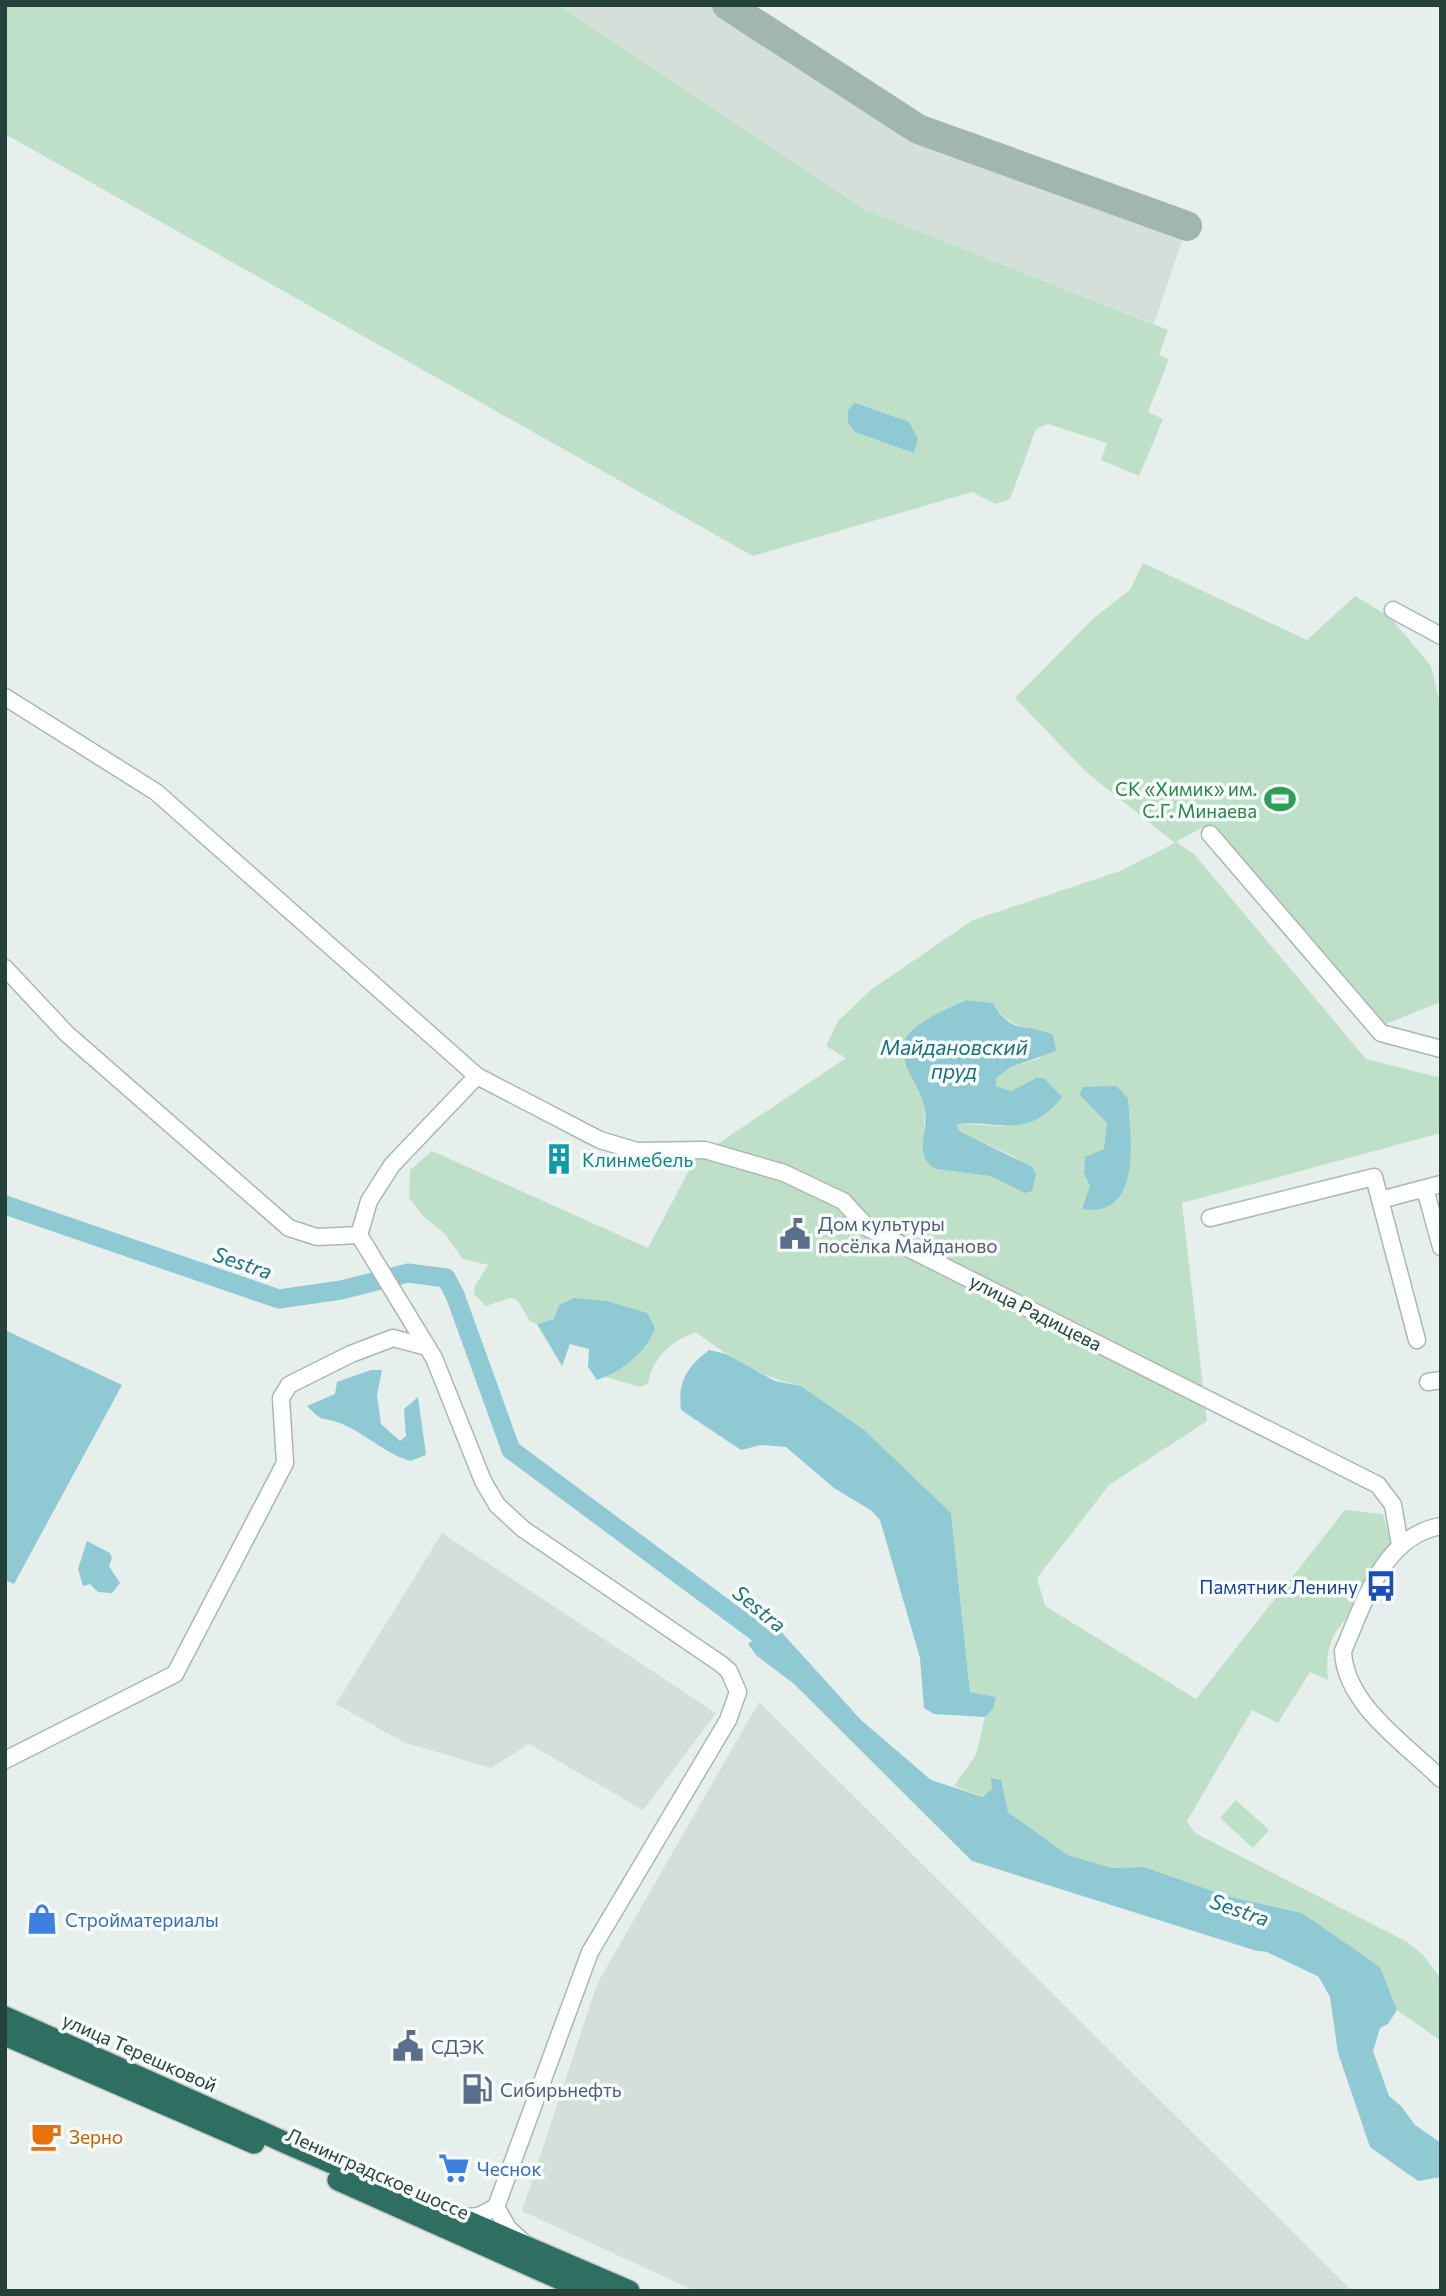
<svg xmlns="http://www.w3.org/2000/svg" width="1446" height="2296" font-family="Commissioner,sans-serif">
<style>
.built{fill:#d4dfda}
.green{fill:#bfe0c8;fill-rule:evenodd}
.water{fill:#8ec9d4}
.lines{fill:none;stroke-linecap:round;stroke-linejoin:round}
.river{stroke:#8ec9d4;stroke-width:19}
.taxiway{stroke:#a2b6b0;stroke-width:30}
.minor-casing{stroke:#a8b8b2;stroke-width:19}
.highway-casing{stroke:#c2cac8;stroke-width:24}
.minor{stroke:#fff;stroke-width:16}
.highway{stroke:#2f6f62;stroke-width:21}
.labels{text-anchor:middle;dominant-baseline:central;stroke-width:7;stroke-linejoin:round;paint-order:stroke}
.leisure-label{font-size:19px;fill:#27864d;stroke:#f7fbf9;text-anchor:end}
.culture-label{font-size:19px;fill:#0d838f;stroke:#f7fbf9;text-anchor:start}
.service-label{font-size:19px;fill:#4e5e75;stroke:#f7fbf9;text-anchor:start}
.street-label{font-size:19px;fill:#24423a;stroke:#f7fbf9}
.transit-label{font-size:19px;fill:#164399;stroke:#f7fbf9;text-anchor:end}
.shop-label{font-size:19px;fill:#366cbe;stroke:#f7fbf9;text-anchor:start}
.food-label{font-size:19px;fill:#c56008;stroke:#f7fbf9;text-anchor:start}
.water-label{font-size:21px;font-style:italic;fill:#1c6f80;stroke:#f7fbf9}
</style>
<rect width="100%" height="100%" fill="#e6efeb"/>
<!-- built -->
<path class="built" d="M559,5H727L918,129L1187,226L1154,324L863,209Z
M442,1533L716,1713L643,1810L529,1744L491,1768L403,1742L336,1704Z
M759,1702L1352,2291H695L522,2211L597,1984Z"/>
<!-- green -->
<path class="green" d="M5,5H559L863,209L1168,330L1159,355L1169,359L1148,412L1163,419L1139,476L1101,460L1107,443L1048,424L1036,429L1010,499L995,504L972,492L753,556L5,134Z
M1143,563L1307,640L1355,596L1390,617L1431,666L1441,708V1002L1383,1025L1207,825L1176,842L1194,854L1366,1059L1441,1078V1133L1182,1203L1207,1421L1109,1485L1037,1578L1045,1606L1196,1699L1345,1510L1383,1514L1392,1548L1365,1586L1357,1584L1351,1591L1358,1596L1357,1603L1353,1601C1349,1621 1338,1624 1332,1640C1326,1653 1327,1666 1328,1680L1310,1672L1278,1723L1252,1710L1187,1821L1195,1833L1407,1942L1423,1955L1441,1979V2041L1397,2010L1379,1967L1302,1913L1227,1896L1144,1867L1112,1868L1068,1855L1008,1812L992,1789L984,1797L954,1786L976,1755L985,1717L993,1709L995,1697L970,1692L951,1513L802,1386C761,1378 729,1357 696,1332C672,1341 653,1357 648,1383L641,1387L605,1377L637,1355L554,1319L537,1324L530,1321L517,1300L510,1298L486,1306L474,1294L475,1286L488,1265L463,1259L444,1233L424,1217L409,1198L410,1170L432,1151L648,1248L695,1159L846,1058L826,1046L838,1021L872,989L973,920L1120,871L1175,843L1086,772L1015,698L1095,617L1130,590ZM967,1000L993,1003C1006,1024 1021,1028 1045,1031L1041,1058L1011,1067L996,1078V1086L1011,1091L1036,1078L1004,1126L956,1124L958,1131L1015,1157L1025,1193L990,1176L937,1169L923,1150L925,1109L914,1028Z
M1236,1800L1269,1830L1253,1848L1220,1818Z"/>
<!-- water -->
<path class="water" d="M855,403L909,422L918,439L914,453L855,432L848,423V410Z
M967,1000L993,1003C1013,1037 1025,1021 1053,1035L1056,1051L1011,1067L996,1078V1086L1011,1091L1036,1078H1044L1062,1097C1028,1140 1002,1120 956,1124L959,1131L1032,1167L1036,1174L1032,1191L1025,1193L990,1176L936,1169C912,1156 929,1130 925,1109C922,1087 898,1066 904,1042C909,1024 951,1007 967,1000Z
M1116,1086L1128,1098C1130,1135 1144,1219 1082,1209L1090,1186L1084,1173L1085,1157L1104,1149L1107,1123L1079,1094L1083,1087Z
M574,1298L606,1301L647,1313L655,1328C647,1352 621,1372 597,1380L588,1367L589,1349L570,1344L562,1366L537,1324L554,1319L559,1305Z
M5,1330L122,1385L14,1584L5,1580Z
M709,1350L726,1354L775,1381L801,1386L864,1430L951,1513L970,1692L996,1697L993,1709L985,1717L934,1714L924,1708L920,1658L880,1520L872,1511L834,1488L786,1447L761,1445L741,1450L681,1410C678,1381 686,1368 709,1350Z
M371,1370H382L377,1395L381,1424L400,1441L406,1436L404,1409L418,1397L426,1455L410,1461C384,1453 365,1433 340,1423C320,1416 325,1424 307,1406L335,1394L337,1382Z
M87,1541L110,1553L112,1558L109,1566L120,1583L112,1593L98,1592L90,1584L83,1586L78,1569Z
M775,1625L861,1720L931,1780L983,1797L992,1789L991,1778L1001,1780L1008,1812L1068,1855L1112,1868L1144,1867L1227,1896L1302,1913L1380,1967L1397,2010L1388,2024L1380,2028L1373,2051L1389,2096L1401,2106L1415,2125L1441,2143V2177L1418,2181L1370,2147L1338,2053L1330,1997L1306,1954L1257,1951L972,1861L793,1683L757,1656L748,1644Z"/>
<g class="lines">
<!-- river -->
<path class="river" d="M5,1205L279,1299L341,1290L408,1273L446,1278L455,1295L511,1450L754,1630L778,1652
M1268,1942L1333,1973"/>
<!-- taxiway -->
<path class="taxiway" d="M727,5L918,129L1187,226"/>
<defs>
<path id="minor" d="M1393,610L1441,636
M5,697L156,792L477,1076L392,1165L369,1201L359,1235L434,1358L483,1481L497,1505L523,1529L721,1664L729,1671L738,1692L728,1720L590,1952L496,2207L479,2216L463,2217
M1210,834L1381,1033L1441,1049
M5,968L67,1034L289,1228L317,1237L359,1235
M477,1076L600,1140L637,1151L705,1150L784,1173L843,1201L868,1228L1378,1485L1393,1505L1400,1545
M1425,1189L1441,1247
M1380,1200L1441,1184
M1210,1218L1374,1177L1417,1340
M1428,1382L1441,1380
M1441,1526C1383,1536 1364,1603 1343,1651C1345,1705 1406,1744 1441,1779
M5,1760L175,1674L285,1463L281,1398L289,1385L351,1354L393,1338L427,1347
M496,2207L508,2228L522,2241"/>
<path id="highway" d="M5,2017L295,2147L629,2291
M5,2035L254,2143
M338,2180L587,2291"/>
</defs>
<!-- minor casing -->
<use href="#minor" class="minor-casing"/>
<!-- highway casing -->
<use href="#highway" class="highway-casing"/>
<!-- minor -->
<use href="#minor" class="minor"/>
<!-- highway -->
<use href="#highway" class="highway"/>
</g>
<!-- icons -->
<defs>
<symbol id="stadium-bare" viewBox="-9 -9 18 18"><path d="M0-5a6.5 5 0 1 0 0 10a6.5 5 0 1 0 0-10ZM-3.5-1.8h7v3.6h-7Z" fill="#2e9e5b" stroke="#f7fbf9" stroke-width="2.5" paint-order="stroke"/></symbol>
<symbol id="building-bare" viewBox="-9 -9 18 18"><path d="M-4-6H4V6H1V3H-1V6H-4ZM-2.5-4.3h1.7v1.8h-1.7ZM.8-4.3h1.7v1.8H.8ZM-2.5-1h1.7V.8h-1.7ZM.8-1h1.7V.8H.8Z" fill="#0f9aa8" stroke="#f7fbf9" stroke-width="2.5" paint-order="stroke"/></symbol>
<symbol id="civic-bare" viewBox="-9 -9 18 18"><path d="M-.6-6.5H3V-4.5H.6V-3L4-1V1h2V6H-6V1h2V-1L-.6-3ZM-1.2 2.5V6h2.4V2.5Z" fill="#5c6f8a" stroke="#f7fbf9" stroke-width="2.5" paint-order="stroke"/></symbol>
<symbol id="bus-bare" viewBox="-9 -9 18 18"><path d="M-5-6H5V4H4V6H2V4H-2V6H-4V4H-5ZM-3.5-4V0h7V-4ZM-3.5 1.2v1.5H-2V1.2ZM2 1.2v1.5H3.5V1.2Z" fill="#1a4fb4" stroke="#f7fbf9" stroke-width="2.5" paint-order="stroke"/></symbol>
<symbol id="shop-bare" viewBox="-9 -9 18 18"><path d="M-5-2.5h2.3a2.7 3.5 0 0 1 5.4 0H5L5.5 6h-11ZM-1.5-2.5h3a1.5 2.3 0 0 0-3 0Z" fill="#3f7fe0" stroke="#f7fbf9" stroke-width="2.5" paint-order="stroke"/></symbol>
<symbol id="fuel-bare" viewBox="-9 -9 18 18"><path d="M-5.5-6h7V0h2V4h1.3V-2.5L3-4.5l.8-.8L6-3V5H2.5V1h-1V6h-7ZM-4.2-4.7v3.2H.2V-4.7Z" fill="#5c6f8a" stroke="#f7fbf9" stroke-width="2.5" paint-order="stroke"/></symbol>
<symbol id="cafe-bare" viewBox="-9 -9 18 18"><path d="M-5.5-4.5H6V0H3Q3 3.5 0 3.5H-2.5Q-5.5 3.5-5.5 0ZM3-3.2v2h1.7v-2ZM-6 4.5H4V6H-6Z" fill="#e8710a" stroke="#f7fbf9" stroke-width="2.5" paint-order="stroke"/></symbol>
<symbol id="supermarket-bare" viewBox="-9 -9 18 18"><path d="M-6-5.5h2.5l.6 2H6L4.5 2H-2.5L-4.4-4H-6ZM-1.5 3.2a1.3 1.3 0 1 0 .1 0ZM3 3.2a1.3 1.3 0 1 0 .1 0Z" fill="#3f7fe0" stroke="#f7fbf9" stroke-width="2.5" paint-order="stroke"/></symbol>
</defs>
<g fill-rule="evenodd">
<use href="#stadium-bare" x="1258" y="777" width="44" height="44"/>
<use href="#building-bare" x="537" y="1137" width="44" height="44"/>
<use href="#civic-bare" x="773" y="1212" width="44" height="44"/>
<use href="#bus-bare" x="1359" y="1564" width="44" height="44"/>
<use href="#shop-bare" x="20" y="1897" width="44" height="44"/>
<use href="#civic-bare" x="386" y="2024" width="44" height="44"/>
<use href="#fuel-bare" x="455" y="2067" width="44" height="44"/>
<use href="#cafe-bare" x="24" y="2114" width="44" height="44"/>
<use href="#supermarket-bare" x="432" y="2146" width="44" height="44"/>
</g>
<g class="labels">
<!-- leisure labels -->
<g class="leisure-label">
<text x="1257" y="788">СК «Химик» им.<tspan x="1257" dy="22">С.Г. Минаева</tspan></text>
</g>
<!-- culture labels -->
<g class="culture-label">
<text x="582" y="1159">Клинмебель</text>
</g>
<!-- service labels -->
<g class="service-label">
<text x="818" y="1223">Дом культуры<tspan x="818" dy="22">посёлка Майданово</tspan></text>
<text x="431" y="2046">СДЭК</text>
<text x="500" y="2089">Сибирьнефть</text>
</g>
<!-- street labels -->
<g class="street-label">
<text transform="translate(1036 1312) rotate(27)">улица Радищева</text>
<text transform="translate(140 2052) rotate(24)">улица Терешковой</text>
<text transform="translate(378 2173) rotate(24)">Ленинградское шоссе</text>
</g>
<!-- transit labels -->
<g class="transit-label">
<text x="1358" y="1586">Памятник Ленину</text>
</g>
<!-- shop labels -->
<g class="shop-label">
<text x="65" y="1919">Стройматериалы</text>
<text x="477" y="2168">Чеснок</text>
</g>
<!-- food labels -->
<g class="food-label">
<text x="69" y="2136">Зерно</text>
</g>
<!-- water labels -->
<g class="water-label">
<text x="954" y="1046">Майдановский<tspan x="954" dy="24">пруд</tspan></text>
<text transform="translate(243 1262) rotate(19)">Sestra</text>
<text transform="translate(760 1608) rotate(39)">Sestra</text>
<text transform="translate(1240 1909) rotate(19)">Sestra</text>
</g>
</g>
<!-- border -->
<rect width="1446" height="2296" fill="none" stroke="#24423a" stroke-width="14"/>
</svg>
